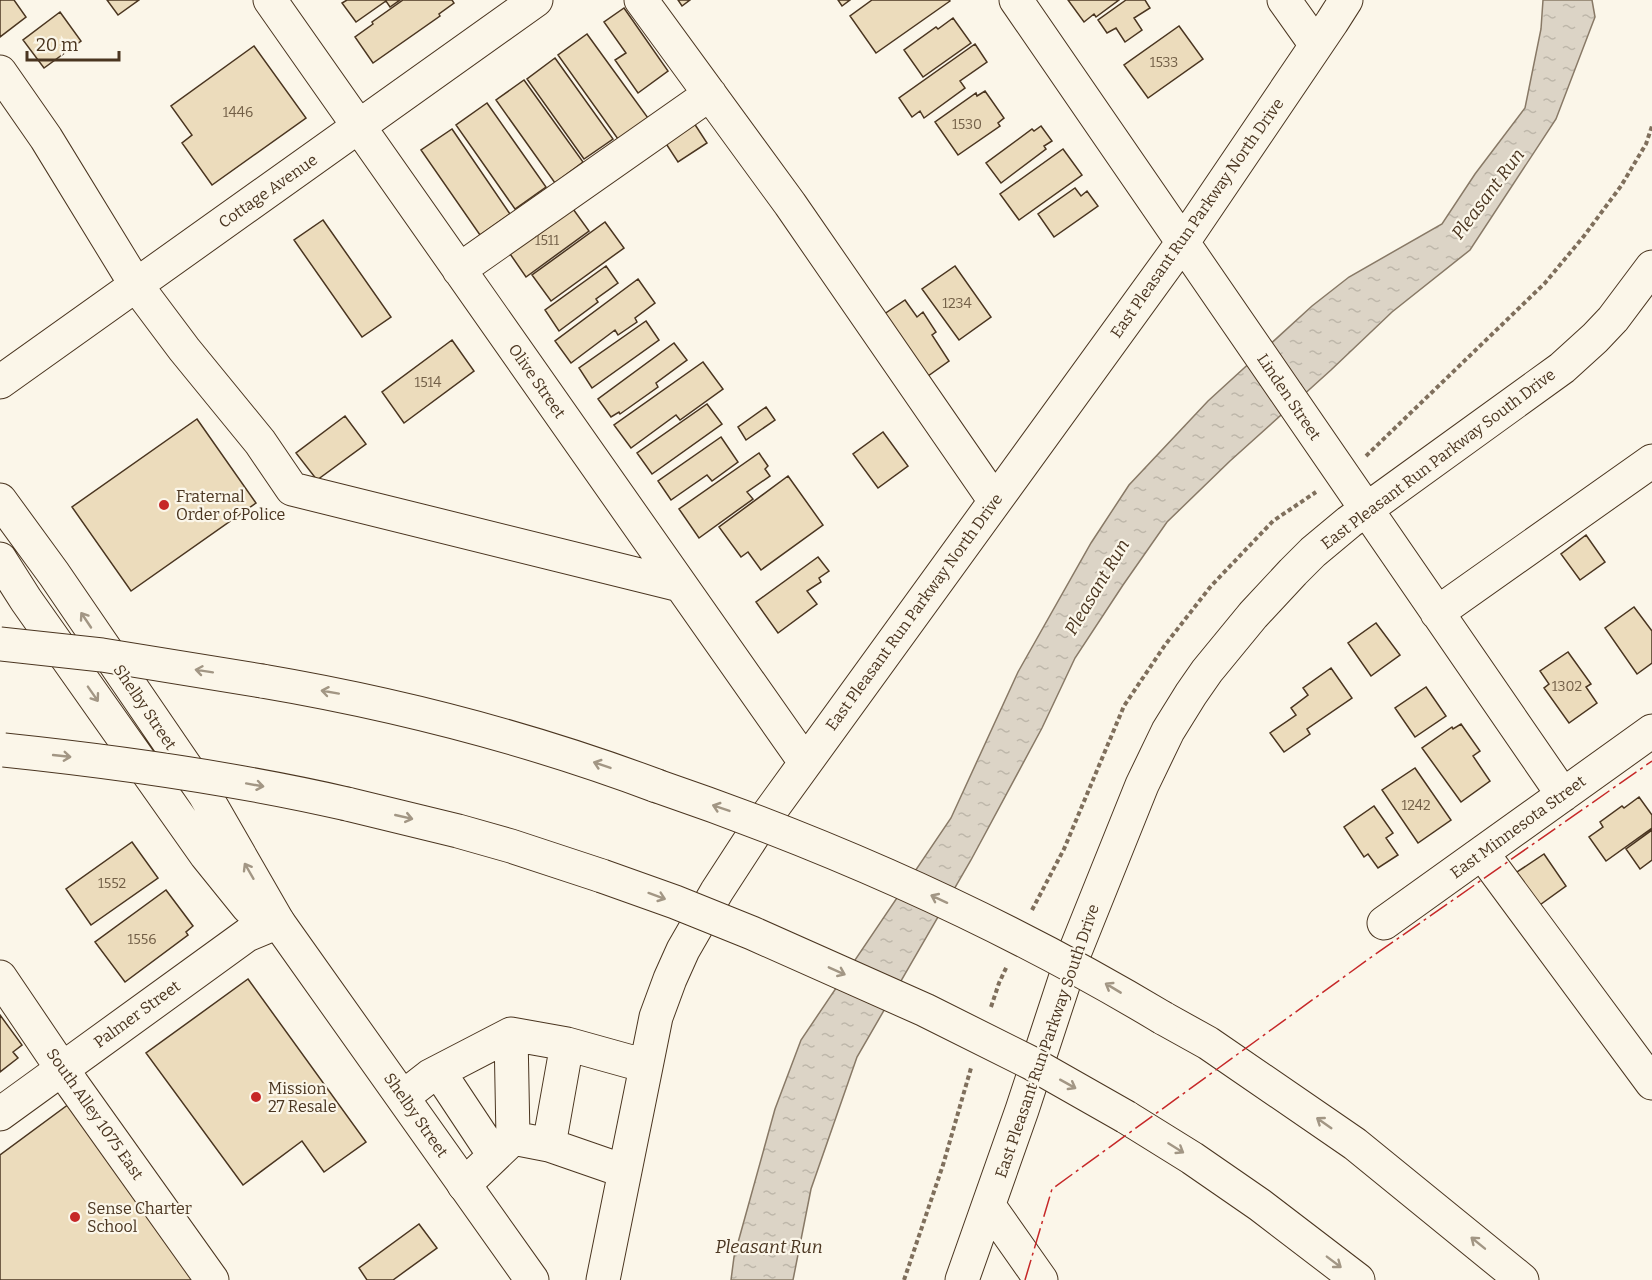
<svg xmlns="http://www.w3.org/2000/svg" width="1652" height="1280" font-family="Bitter,serif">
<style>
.water{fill:url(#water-ripples);stroke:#887966;stroke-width:1.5}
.building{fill:#ecdcbc;stroke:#4a3520;stroke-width:1.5}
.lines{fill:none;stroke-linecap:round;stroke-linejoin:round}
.minor-casing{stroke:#4a3520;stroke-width:35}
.major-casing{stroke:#4a3520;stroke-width:35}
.highway-casing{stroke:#4a3520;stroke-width:35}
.path{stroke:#7f6f5c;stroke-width:4;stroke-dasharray:4.5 3;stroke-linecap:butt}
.minor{stroke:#fbf6e9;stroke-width:33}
.major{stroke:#fbf6e9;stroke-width:33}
.highway{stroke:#fbf6e9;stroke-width:33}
.highway-bridge-casing{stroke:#4a3520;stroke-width:35;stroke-linecap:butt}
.highway-bridge{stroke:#fbf6e9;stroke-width:33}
.power{stroke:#c62828;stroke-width:1.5;stroke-dasharray:21 4.5 3 4.5;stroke-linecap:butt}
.oneway{stroke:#a29684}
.poi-dot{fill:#c62828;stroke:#fbf6e9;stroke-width:2}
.labels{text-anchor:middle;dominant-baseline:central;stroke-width:4.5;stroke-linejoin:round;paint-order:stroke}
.number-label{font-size:14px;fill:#725f47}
.street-label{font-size:16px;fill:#4a3520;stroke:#fbf6e9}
.poi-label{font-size:16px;fill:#4a3520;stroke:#fbf6e9;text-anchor:start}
.water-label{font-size:18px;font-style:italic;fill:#4a3520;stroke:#fbf6e9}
</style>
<defs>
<pattern id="water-ripples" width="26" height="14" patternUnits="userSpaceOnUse" patternTransform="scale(1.5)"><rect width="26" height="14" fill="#dcd4c6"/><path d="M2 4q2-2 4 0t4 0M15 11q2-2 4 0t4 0" fill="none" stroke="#beb7aa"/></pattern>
</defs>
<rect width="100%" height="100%" fill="#fbf6e9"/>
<!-- water -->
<path class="water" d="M1543,0H1592L1595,17L1556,119L1470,250L1392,312L1331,370L1230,461L1167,522L1123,585L1075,658L1042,728L971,860L857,1057L811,1189L793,1280H731L734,1257L775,1109L801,1040L951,818L1018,672L1091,543L1129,485L1208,401L1312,306L1349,277L1442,224L1475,174L1525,108L1541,29Z"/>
<!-- building -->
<path class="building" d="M0,0H14L26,17L0,37Z
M107,0H139L118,15Z
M347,0H400L390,7L386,1L356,22L342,3Z
M403,0H452L454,3L439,14L440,16L373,63L355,37L373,24L372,22Z
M678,0H690L682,6Z
M838,0H850L842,6Z
M872,0H949L950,1L876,53L850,16Z
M1068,0H1119L1096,17L1094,14L1084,22Z
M1126,0H1145L1150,8L1134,18L1142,30L1125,42L1116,28L1107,33L1098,20Z
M624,8L668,71L638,93L615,60L626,53L604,22Z
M60,12L81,41L44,68L23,40Z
M953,18L971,43L923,77L904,50L936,27L938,29Z
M1179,26L1203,59L1148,98L1124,65Z
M587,34L648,118L618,139L558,55Z
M975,44L987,62L960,81L965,88L924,118L920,111L912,117L899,98Z
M254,46L306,118L212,185L182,143L192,135L171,106Z
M555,58L613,139L584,159L527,79Z
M524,80L583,162L555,183L496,100Z
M985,91L1004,118L998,123L1000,126L958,155L935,122L976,93L977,96Z
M487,103L546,187L515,209L456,125Z
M692,120L707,143L678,162L663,139Z
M1041,126L1052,141L1044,146L1046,149L1001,183L986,163L1032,129L1034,131Z
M452,129L510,214L480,235L421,150Z
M1063,149L1082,175L1019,220L1000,194Z
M1075,188L1081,196L1087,191L1098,206L1054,237L1038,214Z
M568,202L589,231L526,277L506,248Z
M323,220L391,317L362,337L294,240Z
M605,222L624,248L551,301L532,275Z
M606,266L618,283L596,299L598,302L559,331L545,310Z
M955,266L991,317L959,340L922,289Z
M638,279L655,303L635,318L637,322L618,335L615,330L571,363L555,341Z
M905,300L917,317L923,312L936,332L932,335L949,361L921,381L877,319Z
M646,321L659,340L592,388L579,368Z
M452,340L474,371L404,423L382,392Z
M674,343L687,360L656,383L658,387L620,414L619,412L611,417L598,399Z
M703,362L723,389L680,420L676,415L631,448L614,425Z
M707,404L722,424L652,474L637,453Z
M766,407L775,420L746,440L738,427Z
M345,416L366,444L317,480L296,453Z
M197,419L256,503L131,591L72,507Z
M883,432L908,466L878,488L853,454Z
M721,437L738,462L712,481L707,475L671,500L658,481Z
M759,453L768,466L765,469L770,476L747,492L753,499L699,538L679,509Z
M788,476L823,525L761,570L748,552L741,557L719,527Z
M1586,535L1605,562L1580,580L1561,554Z
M818,557L829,571L819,578L821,582L807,591L817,604L778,633L756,602Z
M1634,607L1652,631V663L1637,674L1605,628Z
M1376,623L1400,655L1371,676L1348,643Z
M1568,652L1591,684L1586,687L1597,703L1569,723L1544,688L1549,684L1540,671Z
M1331,668L1352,698L1307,729L1310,734L1284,752L1270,733L1296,715L1291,708L1308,695L1303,688Z
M1426,687L1446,716L1415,737L1395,708Z
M1461,724L1480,751L1473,756L1490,781L1461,802L1422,748L1452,727L1453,729Z
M1415,768L1451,820L1418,843L1382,790Z
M1639,797L1652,815V828L1606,861L1589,837L1603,827L1600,822L1622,806L1624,808Z
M1374,806L1393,833L1386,838L1398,855L1378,868L1368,854L1364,857L1344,827Z
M1652,830V860L1640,869L1626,849Z
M132,842L158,878L91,925L66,889Z
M1544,854L1566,886L1537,907L1514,874Z
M166,890L193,926L186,932L188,935L125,982L95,942Z
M248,979L366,1142L324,1172L302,1141L243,1185L146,1053Z
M0,1015L22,1045L13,1052L18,1058L0,1072Z
M69,1104L195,1280H0V1155Z
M419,1224L437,1248L393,1280H367L359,1268Z"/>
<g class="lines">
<defs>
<path id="minor" d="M270,0L805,762
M641,0L790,204L995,501
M1016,0L1563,795
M1284,0L1316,45
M0,72L46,138L136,285L184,349L260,442L292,489L680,585
M459,270L710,94
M0,382L536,0
M1437,613L1652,461
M1482,853L1652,1083
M1384,923L1652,731
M0,977L73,1085L212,1280
M511,1034L513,1138
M439,1072L494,1155
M403,1097L430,1076L511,1034L567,1044L646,1066
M0,1114L247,935L278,922
M549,1145L567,1044
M464,1185L513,1138L549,1145L624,1171
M989,1206L1041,1280
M603,1280L656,1017L670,979L683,950L717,891L756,831L1183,242L1332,22L1346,0
M962,1280L1022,1110L1070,964L1142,785L1168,731L1191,694L1207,671L1253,615L1293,572L1313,552L1349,522L1562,368L1595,338L1613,319L1652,267"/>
<path id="major" d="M0,500L54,574L205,795L278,922L532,1280
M0,559L26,600L206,855L248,907L260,916"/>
<path id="highway" d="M262,681C397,704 529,738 657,786
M347,804L458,831L511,846L602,876
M1163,1018L1208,1043L1355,1144L1522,1280
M1126,1117L1192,1158L1260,1205L1358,1280"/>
</defs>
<!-- minor casing -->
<use href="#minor" class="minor-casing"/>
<!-- major casing -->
<use href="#major" class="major-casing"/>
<!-- highway casing -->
<use href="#highway" class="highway-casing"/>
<!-- path -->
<path class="path" d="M1366,456L1545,283L1584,236L1621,186L1646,144L1652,126
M1032,910L1064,849L1124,706L1165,645L1211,586L1273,521L1316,492
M991,1007L999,983L1007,966
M904,1280L943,1165L971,1068"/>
<!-- minor -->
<use href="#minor" class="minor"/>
<!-- major -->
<use href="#major" class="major"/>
<!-- highway -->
<use href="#highway" class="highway"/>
<defs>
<path id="highway-bridge" d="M0,644L102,655L262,681
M4,750C119,762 234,778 347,804
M657,786C833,846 1003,922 1163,1018
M602,876L675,902L752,933L925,1010L1031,1063L1126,1117"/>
</defs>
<!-- highway-bridge casing -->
<use href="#highway-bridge" class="highway-bridge-casing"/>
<!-- highway-bridge -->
<use href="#highway-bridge" class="highway-bridge"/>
<!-- power -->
<path class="power" d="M1025,1280L1052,1189L1370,958L1652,761"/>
</g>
<!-- one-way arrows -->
<defs><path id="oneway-shaft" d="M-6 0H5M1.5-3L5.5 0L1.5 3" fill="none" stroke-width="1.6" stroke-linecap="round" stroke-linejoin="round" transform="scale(1.5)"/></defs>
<g class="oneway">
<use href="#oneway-shaft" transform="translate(86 620) rotate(-124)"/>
<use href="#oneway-shaft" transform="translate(204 671) rotate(-171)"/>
<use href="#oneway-shaft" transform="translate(330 692) rotate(-170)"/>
<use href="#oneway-shaft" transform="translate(93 694) rotate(55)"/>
<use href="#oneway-shaft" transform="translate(62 756) rotate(6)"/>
<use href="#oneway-shaft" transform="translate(602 765) rotate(-161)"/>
<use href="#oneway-shaft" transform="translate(255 785) rotate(10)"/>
<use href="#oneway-shaft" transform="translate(721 808) rotate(-161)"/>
<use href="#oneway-shaft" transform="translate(404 817) rotate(13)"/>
<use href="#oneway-shaft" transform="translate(249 871) rotate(-120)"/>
<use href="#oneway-shaft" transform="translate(657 896) rotate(20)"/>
<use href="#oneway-shaft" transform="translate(939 899) rotate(-155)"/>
<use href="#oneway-shaft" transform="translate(837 971) rotate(24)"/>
<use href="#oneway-shaft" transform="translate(1113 988) rotate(-149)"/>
<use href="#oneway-shaft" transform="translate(1068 1084) rotate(29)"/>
<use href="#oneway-shaft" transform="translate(1324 1123) rotate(-145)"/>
<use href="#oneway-shaft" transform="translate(1176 1148) rotate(32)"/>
<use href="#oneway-shaft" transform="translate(1478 1243) rotate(-141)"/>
<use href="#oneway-shaft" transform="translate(1334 1262) rotate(37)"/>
</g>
<!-- markers -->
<g class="poi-dot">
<circle cx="164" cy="505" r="6"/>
<circle cx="256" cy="1097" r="6"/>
<circle cx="75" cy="1217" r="6"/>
</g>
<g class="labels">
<!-- number labels -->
<g class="number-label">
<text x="1164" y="62">1533</text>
<text x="238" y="112">1446</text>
<text x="967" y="124">1530</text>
<text x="547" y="240">1511</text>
<text x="957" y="303">1234</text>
<text x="428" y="382">1514</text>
<text x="1567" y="686">1302</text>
<text x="1416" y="805">1242</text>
<text x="112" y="883">1552</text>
<text x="142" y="939">1556</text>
</g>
<!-- street labels -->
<g class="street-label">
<text transform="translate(268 191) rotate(-35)">Cottage Avenue</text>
<text transform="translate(1197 218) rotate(-55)">East Pleasant Run Parkway North Drive</text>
<text transform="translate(537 381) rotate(55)">Olive Street</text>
<text transform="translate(1289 397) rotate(56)">Linden Street</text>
<text transform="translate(1438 459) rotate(-37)">East Pleasant Run Parkway South Drive</text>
<text transform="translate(914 612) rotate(-54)">East Pleasant Run Parkway North Drive</text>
<text transform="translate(145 707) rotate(56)">Shelby Street</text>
<text transform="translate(1518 827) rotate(-36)">East Minnesota Street</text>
<text transform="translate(137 1014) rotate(-36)">Palmer Street</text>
<text transform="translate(1047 1041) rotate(-71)">East Pleasant Run Parkway South Drive</text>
<text transform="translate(95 1114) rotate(55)">South Alley 1075 East</text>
<text transform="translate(416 1115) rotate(55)">Shelby Street</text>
</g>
<!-- poi labels -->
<g class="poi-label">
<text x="176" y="496">Fraternal<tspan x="176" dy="18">Order of Police</tspan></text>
<text x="268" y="1088">Mission<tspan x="268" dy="18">27 Resale</tspan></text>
<text x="87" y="1208">Sense Charter<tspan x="87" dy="18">School</tspan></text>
</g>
<!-- water labels -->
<g class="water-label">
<text transform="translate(1488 194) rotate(-53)">Pleasant Run</text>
<text transform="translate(1097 587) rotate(-59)">Pleasant Run</text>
<text x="769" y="1247">Pleasant Run</text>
</g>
</g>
<!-- scale -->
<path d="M27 51v9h92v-9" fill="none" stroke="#4a3520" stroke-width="3"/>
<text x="36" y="51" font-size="18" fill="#4a3520" stroke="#fbf6e9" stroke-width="4.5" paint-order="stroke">20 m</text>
</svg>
